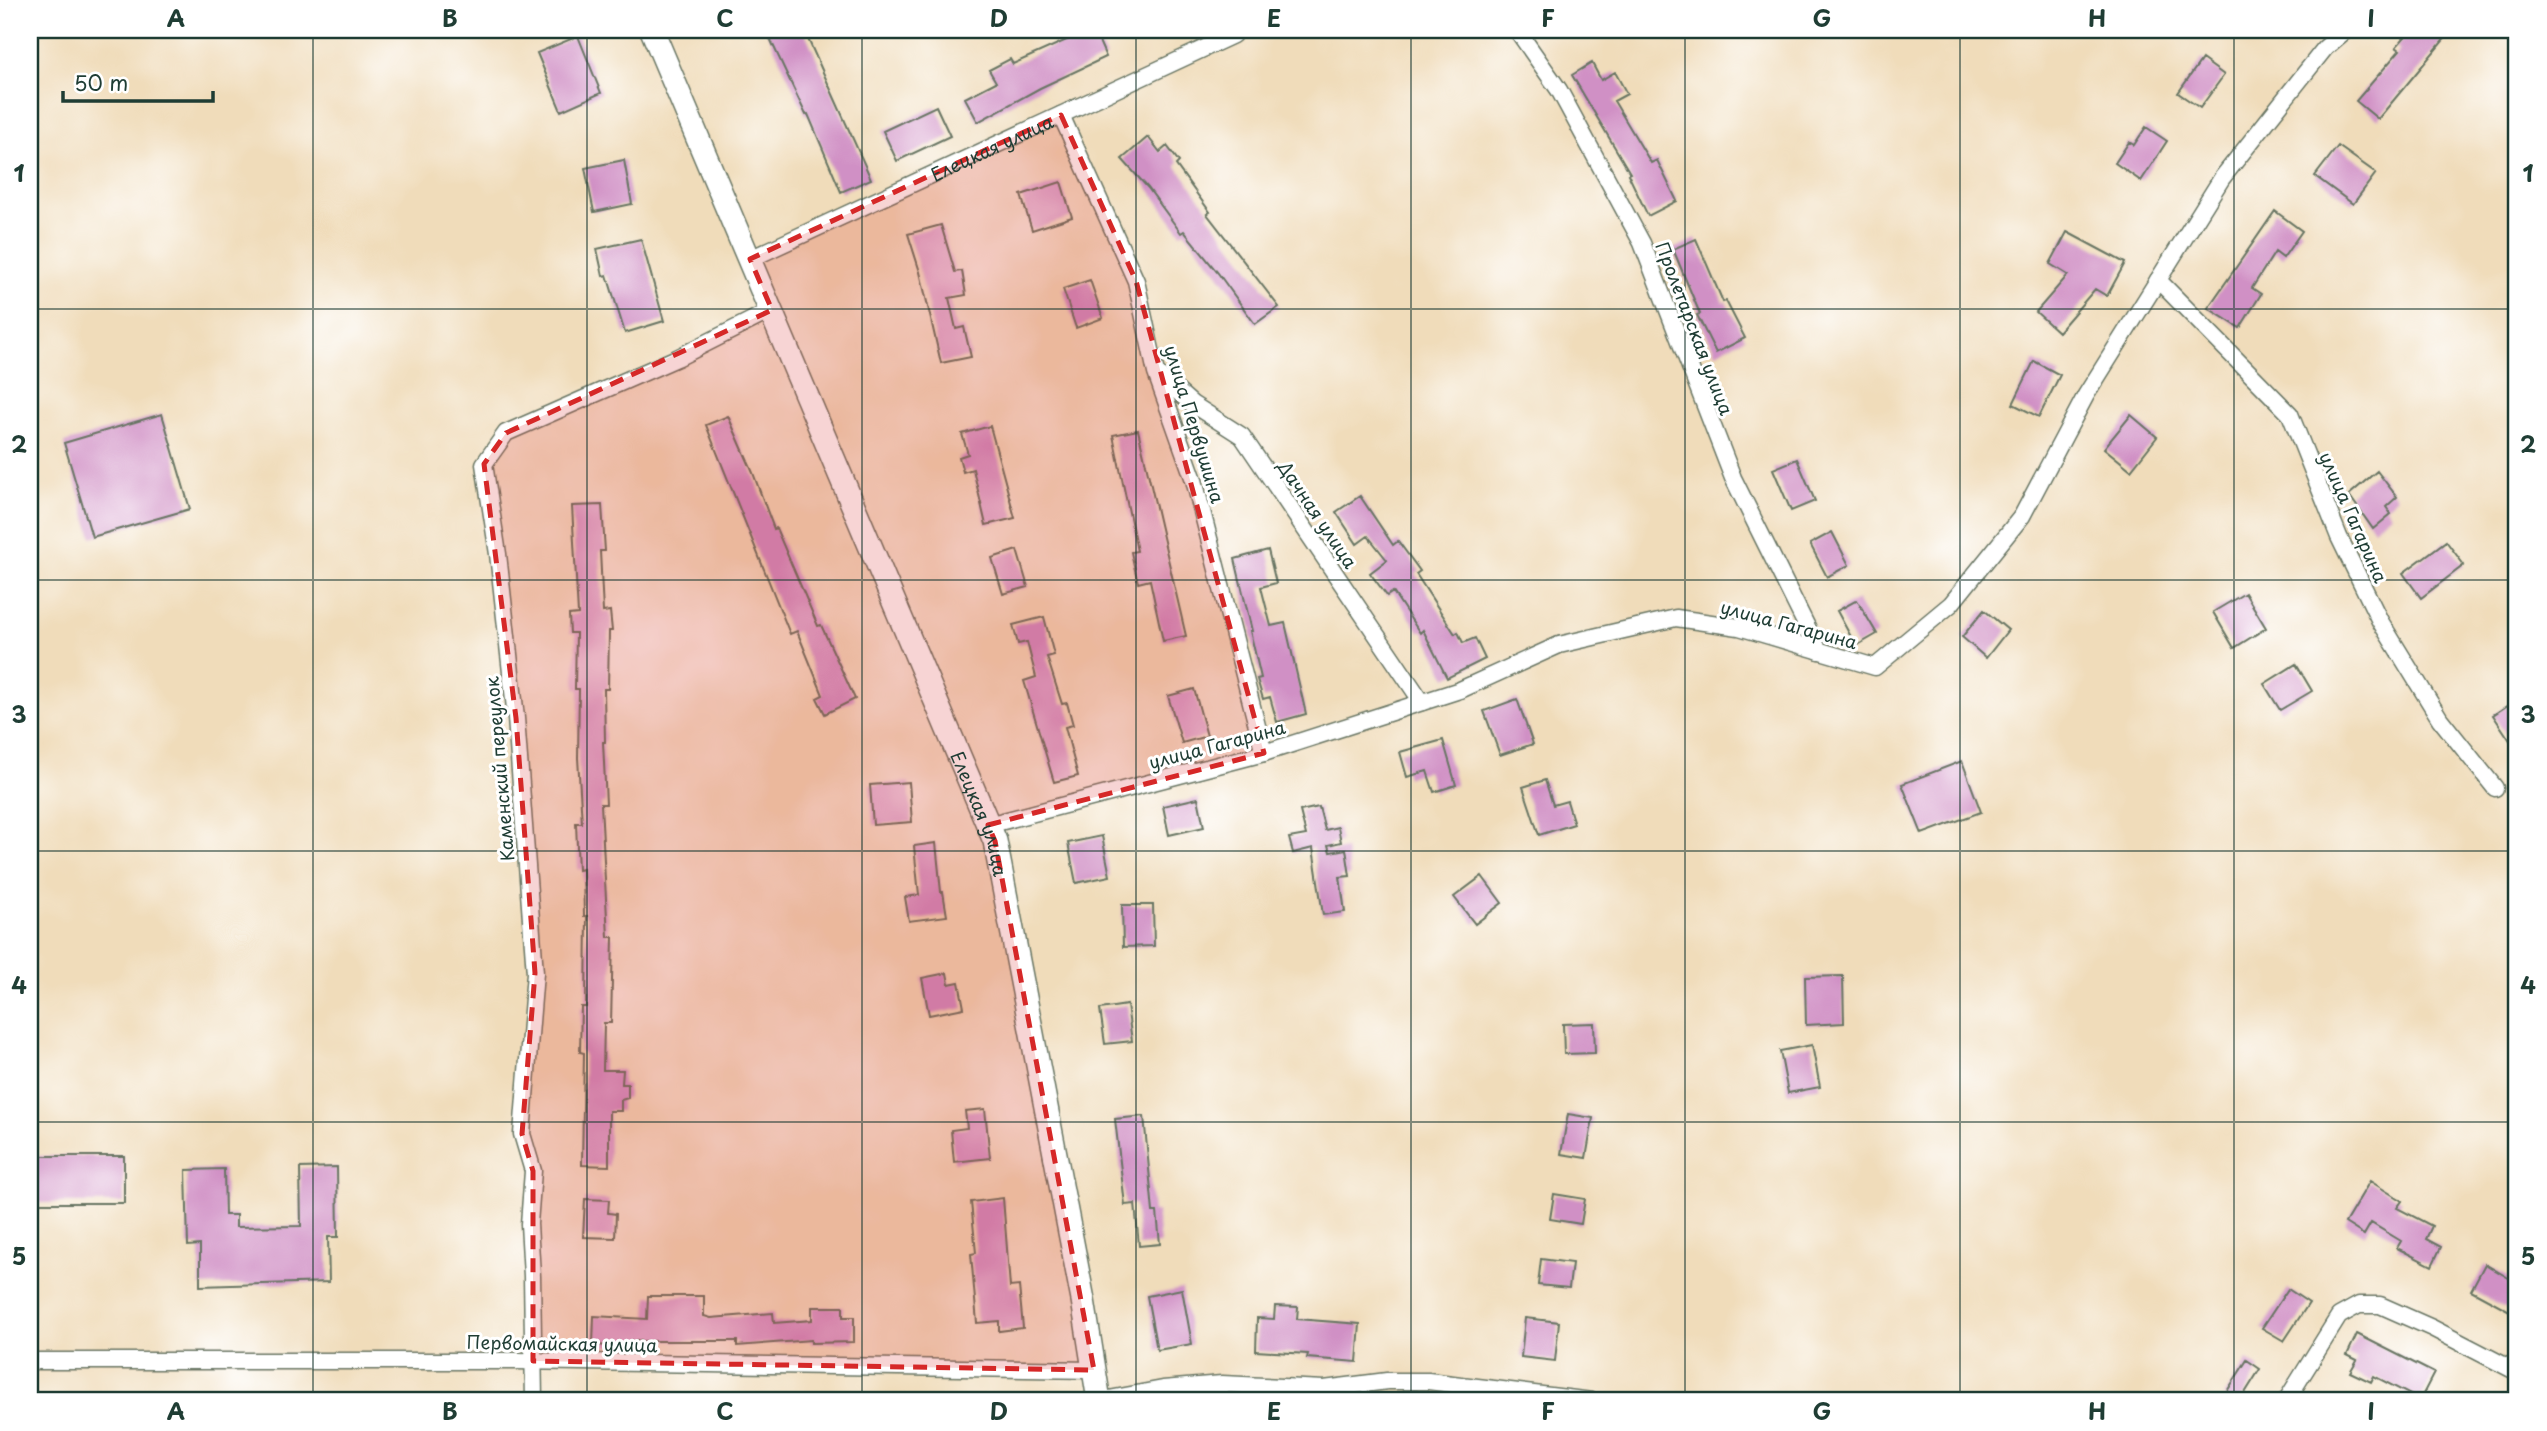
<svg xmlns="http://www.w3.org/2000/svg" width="2547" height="1431" font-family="'Playpen Sans',sans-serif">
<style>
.building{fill:#d090c5}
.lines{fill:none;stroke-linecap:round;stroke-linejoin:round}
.minor-casing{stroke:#687563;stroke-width:19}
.secondary-casing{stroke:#687563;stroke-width:26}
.minor{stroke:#fff;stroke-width:16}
.secondary{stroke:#fff;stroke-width:23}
.marked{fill:#d62828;fill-opacity:0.2;stroke:#d62828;stroke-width:5;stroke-dasharray:14 9;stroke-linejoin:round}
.grid{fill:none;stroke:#1f3d34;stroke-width:2;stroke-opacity:0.55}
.labels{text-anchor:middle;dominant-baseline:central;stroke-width:6;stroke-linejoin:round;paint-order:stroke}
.street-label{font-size:18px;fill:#1f3d34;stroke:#fff}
.neatline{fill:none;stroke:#1f3d34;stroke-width:2.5}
.grid-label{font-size:23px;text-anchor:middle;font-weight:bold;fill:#1f3d34}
</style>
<rect width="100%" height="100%" fill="#fff"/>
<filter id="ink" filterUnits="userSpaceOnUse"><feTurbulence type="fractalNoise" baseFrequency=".0143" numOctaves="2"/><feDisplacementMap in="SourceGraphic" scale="14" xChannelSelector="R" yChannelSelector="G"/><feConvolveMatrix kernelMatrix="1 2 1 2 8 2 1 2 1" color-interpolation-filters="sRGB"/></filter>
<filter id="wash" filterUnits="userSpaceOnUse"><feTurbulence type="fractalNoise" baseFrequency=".00686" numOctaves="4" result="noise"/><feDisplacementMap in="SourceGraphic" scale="28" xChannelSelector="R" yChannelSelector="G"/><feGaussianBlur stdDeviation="1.57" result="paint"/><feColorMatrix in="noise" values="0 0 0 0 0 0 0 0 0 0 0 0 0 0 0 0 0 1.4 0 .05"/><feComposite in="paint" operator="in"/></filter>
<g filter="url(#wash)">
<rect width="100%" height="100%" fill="#f0dcba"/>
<g id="blocks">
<!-- building -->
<path class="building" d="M766,30H804L871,179L841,192L808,114L806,115Z
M1089,30H1094L1106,57L1040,88L978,122L965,98L996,82L989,70L1010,59L1013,64Z
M2411,30H2452L2378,119L2356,101L2400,50L2396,47Z
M578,36L601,93L561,111L537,53Z
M2202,59L2224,75L2200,108L2178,93Z
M1592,63L1601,80L1615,72L1627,94L1614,101L1651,163L1657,160L1677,201L1648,216L1628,174L1630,173L1572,75Z
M936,106L950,136L897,161L883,131Z
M2146,127L2167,141L2141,181L2115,163L2129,142L2134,145Z
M1148,137L1160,152L1167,146L1179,162L1176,165L1210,212L1207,214L1279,307L1255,324L1218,273L1184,231L1181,233L1148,188L1122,159Z
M2338,146L2376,173L2353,204L2315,176Z
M624,160L632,204L594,212L585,168Z
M1061,182L1072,217L1032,230L1021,195Z
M2275,211L2302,231L2283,258L2275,252L2252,288L2261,294L2240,328L2208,308Z
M941,225L955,272L962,271L966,295L949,298L956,329L964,327L971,357L941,363L920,272L908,234Z
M2067,232L2125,263L2107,296L2095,289L2058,332L2036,312L2068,275L2050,264Z
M641,239L664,321L625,333L607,275L603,276L597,249Z
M1696,239L1723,302L1726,301L1745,338L1716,353L1697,315L1700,314L1673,249Z
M1090,280L1103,318L1076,328L1063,289Z
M2034,361L2060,375L2039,417L2013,404Z
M162,414L190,509L92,537L64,443Z
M2131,415L2157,437L2131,470L2104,448Z
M728,416L753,473L774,529L776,528L818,626L821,625L855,699L825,714L817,698L823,695L797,631L790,634L706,425Z
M990,426L1015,518L986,525L973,469L963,472L959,457L968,454L962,434Z
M1138,430L1186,636L1163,641L1150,580L1138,583L1131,552L1137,551L1113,435Z
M1797,459L1815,501L1791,511L1773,469Z
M2377,471L2397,497L2386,507L2391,514L2373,529L2349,495Z
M1360,496L1393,545L1398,541L1420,571L1416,574L1455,634L1458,632L1463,643L1475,638L1485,659L1447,678L1423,630L1420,633L1393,592L1387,596L1370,573L1387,560L1368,536L1357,544L1336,512Z
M602,505L605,551H600L603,612L610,611L612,631H609L608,689H604L605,742H603L606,804H601L608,937H613L611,1023H604L603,1070H623L622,1084H628V1098L621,1100V1111H609V1166L582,1165L584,1053L580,1052L581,1007H586L587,916H584L583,869L578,870L576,823H582L578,758L579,689H575L576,633H570L569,615L578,614L572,506Z
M1832,532L1849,565L1827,577L1810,544Z
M2446,541L2464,565L2421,598L2403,573Z
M1017,550L1028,587L1003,594L992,558Z
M1268,550L1276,583L1261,587L1271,626L1285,623L1306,714L1277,722L1270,697L1263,699L1257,679L1261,678L1250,631H1252L1235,559Z
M2245,593L2266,628L2234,648L2213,612Z
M1857,600L1877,634L1856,646L1837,611Z
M1984,610L2008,630L1986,658L1962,637Z
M1044,617L1054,655L1047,657L1062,704L1067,703L1073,725L1065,727L1078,776L1054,782L1024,681L1036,677L1027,642L1018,644L1013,625Z
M2296,664L2312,691L2280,710L2264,684Z
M1194,689L1207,736L1182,743L1168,696Z
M1517,699L1533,744L1500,755L1484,711Z
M2517,699V751L2493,715Z
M1443,740L1456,785L1434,792L1427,771L1407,777L1400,752Z
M1962,761L1981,812L1922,834L1902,784Z
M1545,780L1553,805L1567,801L1574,824L1539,835L1523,787Z
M909,782L912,822L873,825L870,785Z
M1198,798L1204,827L1169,835L1163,806Z
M1319,807L1325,830L1338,827L1341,842L1328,845L1330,852L1346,849L1350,876L1340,877L1345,912L1323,915L1313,848L1293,853L1289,838L1306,835L1300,811Z
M1102,836L1110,876L1076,883L1068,843Z
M936,843L941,892H943L947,916L909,921L905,897L919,895L914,846Z
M1482,876L1502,903L1475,924L1454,897Z
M1122,905H1153L1154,946L1123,947Z
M947,973L949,984L959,982L964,1008L929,1015L922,978Z
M1843,976L1844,1023L1806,1025L1805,977Z
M1127,1005L1132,1041L1105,1044L1100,1009Z
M1594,1023L1595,1053L1564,1054L1563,1024Z
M1812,1045L1820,1087L1788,1093L1780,1051Z
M985,1109L990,1158L954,1162L951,1130L967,1128L965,1111Z
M1568,1114L1593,1118L1586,1158L1561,1154Z
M1144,1116L1153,1212H1157L1160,1244L1139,1246L1135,1204L1125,1205L1115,1119Z
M30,1156H124V1203H30Z
M337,1167L338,1237H328L329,1282L200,1286V1245L188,1246L186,1170L224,1169L225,1215H236V1227L301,1226L300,1168Z
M2370,1181L2402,1201L2397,1208L2432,1226L2426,1239L2441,1247L2432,1266L2397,1248L2401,1241L2371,1223L2364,1235L2345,1223Z
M1554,1194L1585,1199L1581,1224L1550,1219Z
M1003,1198L1010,1287L1019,1286L1023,1328L999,1331V1321L977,1323L971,1254L976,1253L971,1202Z
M585,1199L609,1200L608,1213L616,1214L615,1238L583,1237Z
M1541,1259L1572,1263L1569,1288L1538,1285Z
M2485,1264L2517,1283V1315L2471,1290Z
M1182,1289L1192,1344L1157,1350L1147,1296Z
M2288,1289L2309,1303L2284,1341L2262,1328Z
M648,1296H704V1316L711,1318L773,1313L774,1323L812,1320V1307H843V1317H854V1342L811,1343V1340L737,1346V1341H632V1347L593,1345L594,1316L647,1319Z
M1275,1306L1298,1307L1297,1319L1360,1324L1357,1362L1307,1358L1308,1354L1256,1351L1257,1318L1274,1319Z
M1525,1318L1559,1322L1555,1361L1521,1357Z
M2357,1334L2434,1373L2420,1400L2374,1376L2371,1382L2350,1372L2357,1360L2347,1355Z
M2247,1360L2260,1369L2240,1401H2233L2224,1396Z"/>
</g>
</g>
<g filter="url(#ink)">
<use href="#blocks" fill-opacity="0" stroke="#687563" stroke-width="2"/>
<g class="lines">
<defs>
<g id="minor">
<path d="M1517,30L1559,90L1642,243L1733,478L1819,651"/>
<path d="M1061,115L1136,281L1156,373L1194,480L1264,753"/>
<path id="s1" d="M750,259L1233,35"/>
<path d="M2158,280L2290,414L2339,537L2380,621L2440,719L2495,788"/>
<path d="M1159,375L1192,404L1242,436L1422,702"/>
<path d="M988,825L1264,753L1460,690L1559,645L1676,618L1739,627L1875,667L1951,604L2022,516L2086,395L2222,178L2325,48L2346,30"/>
<path d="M30,1361H516L1094,1370"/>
<path d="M534,1401L532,1276L529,1224L533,1171L522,1134L535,973L516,718L498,554L484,464L506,433L677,358L772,310"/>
<path d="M1098,1401L1163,1389L1222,1384L1324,1389L1387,1381H1428L1592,1401"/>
<path d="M2286,1401L2339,1316L2359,1305H2380L2432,1328L2517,1372"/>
</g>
<g id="secondary">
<path id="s2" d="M652,30L995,841L1083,1300L1099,1401"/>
</g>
</defs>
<!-- minor casing -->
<use href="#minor" class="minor-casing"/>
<!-- secondary casing -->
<use href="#secondary" class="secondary-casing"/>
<!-- minor -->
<use href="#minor" class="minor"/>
<!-- secondary -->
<use href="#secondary" class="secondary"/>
</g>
</g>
<!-- marked area -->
<path class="marked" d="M1061,115L1136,281L1264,753L988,825L995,841L1094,1370L533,1361V1171L522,1134L535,973L516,718L484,464L506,433L772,310L750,259Z"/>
<!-- grid -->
<path class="grid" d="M313,30V1401M587,30V1401M862,30V1401M1136,30V1401M1411,30V1401M1685,30V1401M1960,30V1401M2234,30V1401M30,309H2517M30,580H2517M30,851H2517M30,1122H2517"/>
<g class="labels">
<!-- street labels -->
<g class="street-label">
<text stroke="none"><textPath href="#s1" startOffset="266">Елецкая улица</textPath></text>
<text transform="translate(1695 328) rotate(69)">Пролетарская улица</text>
<text transform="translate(1195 424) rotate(73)">улица Первушина</text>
<text transform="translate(1318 514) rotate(56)">Дачная улица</text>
<text transform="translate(2354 517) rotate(66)">улица Гагарина</text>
<text transform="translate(1789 624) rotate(15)">улица Гагарина</text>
<text transform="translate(1217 744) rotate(-15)">улица Гагарина</text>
<text transform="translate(499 769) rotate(-95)">Каменский переулок</text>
<text stroke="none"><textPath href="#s2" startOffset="850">Елецкая улица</textPath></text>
<text transform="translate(562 1343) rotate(1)">Первомайская улица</text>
</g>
</g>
<!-- margin -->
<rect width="2547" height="1431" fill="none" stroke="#fff" stroke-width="77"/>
<!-- scale -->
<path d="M63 91v10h150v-10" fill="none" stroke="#1f3d34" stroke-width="3.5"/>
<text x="74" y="91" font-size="21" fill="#1f3d34" stroke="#ffffff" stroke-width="5" paint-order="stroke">50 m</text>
<rect x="38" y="38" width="2470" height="1354" class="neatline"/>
<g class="grid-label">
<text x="176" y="27">A</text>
<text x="450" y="27">B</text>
<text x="725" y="27">C</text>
<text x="999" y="27">D</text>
<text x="1274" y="27">E</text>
<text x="1548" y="27">F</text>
<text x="1822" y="27">G</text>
<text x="2097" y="27">H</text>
<text x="2371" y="27">I</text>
<text x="19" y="182">1</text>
<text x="2528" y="182">1</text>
<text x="19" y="453">2</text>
<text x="2528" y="453">2</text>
<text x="19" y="723">3</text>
<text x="2528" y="723">3</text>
<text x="19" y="994">4</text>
<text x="2528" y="994">4</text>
<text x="19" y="1265">5</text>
<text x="2528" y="1265">5</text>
<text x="176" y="1420">A</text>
<text x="450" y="1420">B</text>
<text x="725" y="1420">C</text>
<text x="999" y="1420">D</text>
<text x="1274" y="1420">E</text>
<text x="1548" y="1420">F</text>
<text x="1822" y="1420">G</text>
<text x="2097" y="1420">H</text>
<text x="2371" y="1420">I</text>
</g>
</svg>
